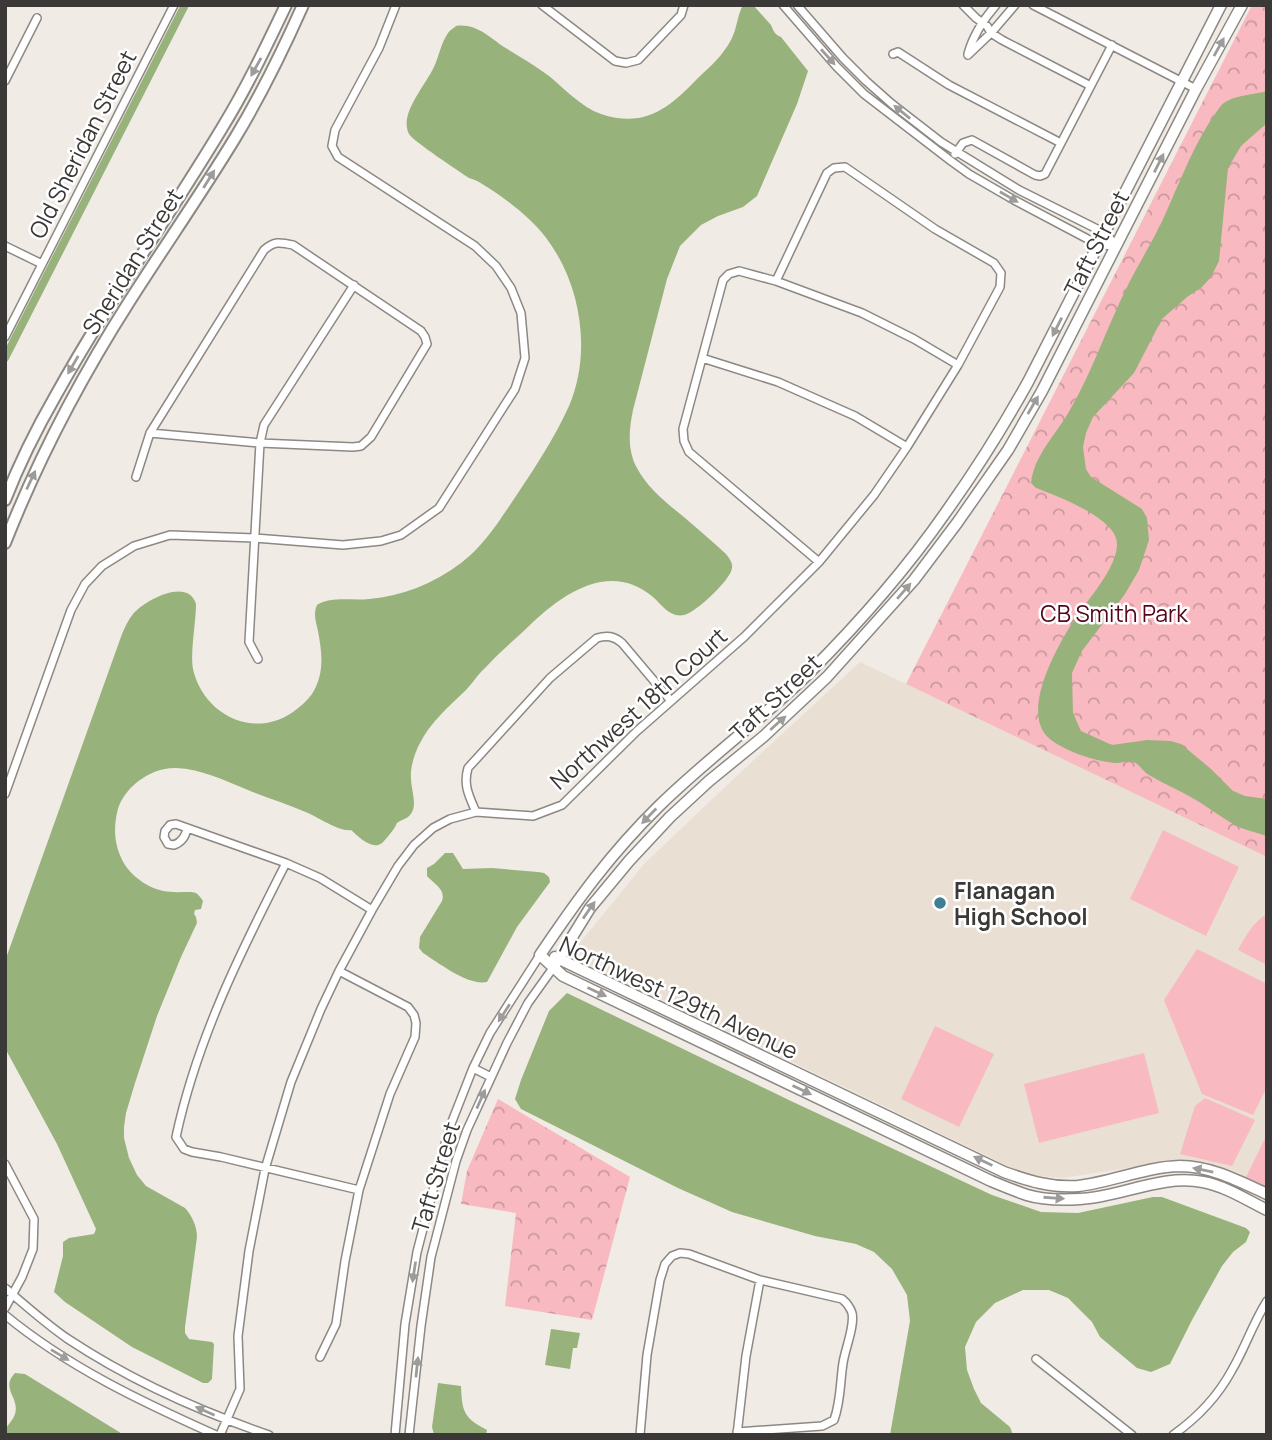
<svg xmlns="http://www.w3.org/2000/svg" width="1272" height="1440" font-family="Manrope,sans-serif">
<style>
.built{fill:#eadfd3}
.green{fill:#f8bac0}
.forest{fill:url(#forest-crowns)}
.water{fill:#98b27c}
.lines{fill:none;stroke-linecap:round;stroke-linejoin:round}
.canal{stroke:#98b27c;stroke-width:8}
.street-casing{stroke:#8d8883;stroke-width:10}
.secondary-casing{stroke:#8d8883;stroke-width:13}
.primary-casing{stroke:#8d8883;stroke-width:14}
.street{stroke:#fff;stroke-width:7}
.secondary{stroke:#fff;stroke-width:10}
.primary{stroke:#fff;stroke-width:10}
.oneway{fill:#9d9c9b}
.poi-dot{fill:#3f8192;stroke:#fff;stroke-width:2.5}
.labels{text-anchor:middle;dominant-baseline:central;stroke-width:5;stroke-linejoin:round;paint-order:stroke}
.street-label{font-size:23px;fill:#3b3937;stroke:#fff}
.park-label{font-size:23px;fill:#54051d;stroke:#fff}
.poi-label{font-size:23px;font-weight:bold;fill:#3b3937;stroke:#fff;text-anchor:start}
</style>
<defs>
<pattern id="forest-crowns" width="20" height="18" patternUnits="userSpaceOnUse" patternTransform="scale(1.75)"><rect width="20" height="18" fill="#f8bac0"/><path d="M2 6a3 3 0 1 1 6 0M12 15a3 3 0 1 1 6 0" fill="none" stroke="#ca989d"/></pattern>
</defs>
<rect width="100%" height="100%" fill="#f1ebe5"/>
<!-- built -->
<path class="built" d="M860,662L1267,857V1134L1246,1177L1234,1171L1205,1162H1168L1062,1178L1027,1175L584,962L579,944L645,863L743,770Z"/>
<!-- green -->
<path class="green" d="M1163,830L1239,867L1206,936L1130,899Z
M1267,914V965L1238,950C1245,937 1253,922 1267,914Z
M1197,949L1267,984V1087L1253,1115L1202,1094L1164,1000Z
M935,1026L994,1054L959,1127L901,1099Z
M1144,1053L1159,1113L1039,1143L1024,1084Z
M1205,1098L1255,1120L1232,1166L1180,1154L1195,1106Z
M1267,1134V1187L1246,1177Z"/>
<!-- forest -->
<path class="forest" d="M1252,5H1267V857L906,684Z
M498,1099L630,1177L592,1320L505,1306L516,1213L461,1204L467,1171Z"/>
<!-- water -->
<path class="water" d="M743,5H753L771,25C773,30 775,35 781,37L808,71L797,104L757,196L743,207L718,216L701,225L680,246L667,279L633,410C629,429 627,450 637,468C648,489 668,504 685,518C699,530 713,542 726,554C729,558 733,563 732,568C731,580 695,613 684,615C670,618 662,605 653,597C609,560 561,595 528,627C514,640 499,653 486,667C478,674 472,684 465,691C449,706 430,723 420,743C415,752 410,767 411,778C411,788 416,801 413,810C409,820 401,819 397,823C396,824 396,826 395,827C394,829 384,842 382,843C372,851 358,836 351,830C340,832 319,818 308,813C288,804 267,798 248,790C226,781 201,769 176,768C151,767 122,788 117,813C113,831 115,849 125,865C136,881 155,892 174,892C181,893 190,891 196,893C199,895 201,898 203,901L201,909L195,910L194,914L196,917L197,923L181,957L157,1016L135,1083L126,1113L124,1127V1138L129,1158L137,1175L146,1186L185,1208C192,1216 197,1226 197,1237L185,1327V1333L189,1339L212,1342L214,1344L212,1379L208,1383H203L132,1347L65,1302L54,1292L63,1256V1242L69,1238L94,1234L96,1229L57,1144L5,1048V961L122,634C125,627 128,620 133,614C145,600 188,577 196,604C196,622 190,653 193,669C203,714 253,740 293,712C300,707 307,701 312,694C325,673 322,653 318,631C316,622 313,614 317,605C331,596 352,601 369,599C403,596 433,584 461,563C485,545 501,518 518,493C536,466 555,437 569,406C595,346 578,265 530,220C515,206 496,192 479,182C476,180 472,179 469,178C460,172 413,141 409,134C407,130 406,124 407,119C410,102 426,83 434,67C439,56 441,43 448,33C451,29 453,29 456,26C476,23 489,37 504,47C519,56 534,65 549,76C565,89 581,107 601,114C646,129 670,107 699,77C711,66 723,55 731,40C737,29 737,16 743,5Z
M1267,89V123L1241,146L1228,168L1219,261L1211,277L1202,287L1187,297L1162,319L1134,373L1093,417L1086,433L1083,447L1086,469L1091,477L1142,509L1147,518L1149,540L1139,570L1125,594L1082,651L1072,673L1073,713L1081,731L1112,745L1147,740L1171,741L1181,744L1211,769L1233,791L1245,796L1267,799V836C1258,833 1249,831 1241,828C1226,821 1211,809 1196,800C1181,791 1164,784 1149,775C1143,772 1140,764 1133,762C1128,760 1123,763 1117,763C1099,763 1056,749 1045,734C1023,705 1059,643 1076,617C1089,598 1123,561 1116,538C1108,515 1057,496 1036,488L1031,483C1034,455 1058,432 1071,408C1093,370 1107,327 1127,287C1139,263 1153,241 1164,217C1181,180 1195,140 1220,107C1228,96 1250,95 1264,92Z
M445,853H453L463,869L492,868L538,872L544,873L549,877L550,882L517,927L487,982C468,986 439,963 423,953L419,948L420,937L442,901C446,889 434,884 427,876V868L434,864Z
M567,993L791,1101L992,1195L1041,1212L1078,1213L1153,1197H1162L1246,1228L1250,1232L1246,1242L1233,1252L1222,1266L1192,1320L1170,1364L1151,1372L1137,1368L1100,1337L1092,1322L1068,1298L1049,1290H1023L995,1303L976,1322L965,1347L967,1370L974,1389L981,1403L1010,1427L1013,1435H890L910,1321L907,1295L892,1269L874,1252L856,1244L815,1236L732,1212L678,1188L521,1109L515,1099L521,1080L549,1011Z
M551,1329L580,1333L577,1348H573L570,1369L545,1365Z
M15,1373L25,1374L124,1435H5C5,1425 12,1423 15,1414C20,1397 0,1389 15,1373Z
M438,1383L461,1386C462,1412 464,1418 487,1430L486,1435H434L432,1427Z"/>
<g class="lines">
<!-- canal -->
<path class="canal" d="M5,358L185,5"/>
<defs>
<path id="street" d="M542,5L615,61L626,63L638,60L681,15L684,5
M783,5L836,66L864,94L951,161L969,174L1014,200L1099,245L1117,246
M797,5L843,58L866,81L892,104L941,142L1019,190L1105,233L1116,245
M963,5L976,18L987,26L991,33L1002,40L1087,84
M1033,5L1196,89
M893,54L898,52L949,85L1057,141
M968,54C973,35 983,20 996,5
M968,55L991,33L1015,5
M5,81L37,18
M955,154L963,143L972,140L1035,175L1040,176L1045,174L1112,45
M5,246L42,264
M5,337L174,5
M702,358L778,382L855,416L907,447
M136,477L150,433L264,250C274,241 280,242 293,245L421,331L425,337L427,344L371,437L361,446L353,447L260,443L150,433
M819,562L689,452L684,441L683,429L723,280L729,274L739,271L776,281L862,313L914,339L958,365
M258,659L249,642L260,443L264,425L354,285
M5,794L71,610L85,584L102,566L134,546L170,535L255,538L343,545L381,541L401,535L439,508L515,389L525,358L521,313L511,288L496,266L475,246L338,157L332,146L335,130L379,48L396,5
M476,812C469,796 463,785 468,768L550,678L597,638C607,635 614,636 622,643L671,701
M187,828C186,835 182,842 174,845L168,844L164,837L165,831L170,825L176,824L286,863L320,878L372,910
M286,863C241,951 197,1039 176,1137L184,1149L192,1152L221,1157L359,1190
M473,1068L491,1077
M5,1164L34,1219L33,1249L22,1277L5,1308
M5,1288C26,1306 46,1324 68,1339C130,1380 199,1411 269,1435
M5,1315C68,1367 142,1402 216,1435
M320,1357L336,1324L345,1261L359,1190L390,1094L415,1037L416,1023L414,1015L408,1007L339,971
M1036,1359L1132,1435
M220,1435L240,1389L238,1336L249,1251L265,1169L291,1082L321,1009L339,971L372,910L398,866L414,845L433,828L450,819L476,812L533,816L562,805L637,731L744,637L819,562L874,495L907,447L958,365L1000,287L1001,273L994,263L935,229L845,167L834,168L827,173L776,281
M395,1435L405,1324L417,1252L449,1129L473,1068L490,1033L540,955
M409,1435L421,1326L431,1257L456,1161L467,1130L507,1043L528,1003L553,968
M640,1435L647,1355L660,1280L665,1264L672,1256L680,1253L689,1254L760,1280L842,1299C847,1303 850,1307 852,1313C855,1326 845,1349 843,1363C840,1382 841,1401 834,1420L822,1426L737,1432
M737,1435L746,1356L760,1280
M1173,1435C1197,1418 1218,1396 1232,1370C1245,1348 1253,1323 1267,1301"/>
<path id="secondary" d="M540,955C577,900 611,853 659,806C707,759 761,720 809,673C857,625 907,568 946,512C976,470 1003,427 1028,382L1221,5
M540,955L563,976L991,1181C1003,1186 1015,1191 1027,1195C1043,1200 1063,1200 1080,1199C1121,1197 1161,1174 1203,1182C1225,1186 1247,1200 1267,1210
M555,957L1004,1172C1029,1181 1052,1188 1078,1186C1112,1182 1145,1167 1180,1166C1211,1166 1239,1181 1267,1194
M553,968L590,908L629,861L670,817L709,781L763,737L827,677L914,580L957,523L1008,450L1042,391L1196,89L1242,5"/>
<path id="primary" d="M5,500C19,464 37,428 56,395C107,303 168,218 222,128C246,89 266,47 286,5
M5,543C38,459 80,379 129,302C164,247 201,194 235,138C261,95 283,50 303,5"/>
</defs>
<!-- street casing -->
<use href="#street" class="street-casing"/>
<!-- secondary casing -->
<use href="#secondary" class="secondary-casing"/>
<!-- primary casing -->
<use href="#primary" class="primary-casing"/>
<!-- street -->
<use href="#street" class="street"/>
<!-- secondary -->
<use href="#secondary" class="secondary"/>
<!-- primary -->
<use href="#primary" class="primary"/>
</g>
<!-- one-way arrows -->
<defs><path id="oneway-solid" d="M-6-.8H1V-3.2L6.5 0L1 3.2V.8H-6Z" transform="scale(1.75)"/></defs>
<g class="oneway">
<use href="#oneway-solid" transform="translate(1219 47) rotate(-61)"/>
<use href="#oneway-solid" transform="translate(828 57) rotate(48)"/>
<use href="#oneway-solid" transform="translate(256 67) rotate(119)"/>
<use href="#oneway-solid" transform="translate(902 112) rotate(-141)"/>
<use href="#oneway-solid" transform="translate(1159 163) rotate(-63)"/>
<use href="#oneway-solid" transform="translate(209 179) rotate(-58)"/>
<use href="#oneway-solid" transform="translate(1009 197) rotate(30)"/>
<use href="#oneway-solid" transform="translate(1057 327) rotate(117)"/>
<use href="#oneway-solid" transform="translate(73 365) rotate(120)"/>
<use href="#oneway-solid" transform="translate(1033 405) rotate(-60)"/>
<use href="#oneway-solid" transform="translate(31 480) rotate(-65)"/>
<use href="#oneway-solid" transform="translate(904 591) rotate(-49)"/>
<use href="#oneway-solid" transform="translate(778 723) rotate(-42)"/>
<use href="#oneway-solid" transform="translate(649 816) rotate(134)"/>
<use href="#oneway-solid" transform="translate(589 910) rotate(-55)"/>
<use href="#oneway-solid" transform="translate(597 992) rotate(25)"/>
<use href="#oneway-solid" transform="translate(504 1013) rotate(123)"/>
<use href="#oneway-solid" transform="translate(802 1090) rotate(26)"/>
<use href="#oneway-solid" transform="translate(481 1099) rotate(-66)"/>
<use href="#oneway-solid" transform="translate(983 1161) rotate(-154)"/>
<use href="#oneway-solid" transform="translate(1203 1170) rotate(-169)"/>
<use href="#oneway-solid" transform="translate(1054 1198) rotate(4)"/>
<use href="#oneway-solid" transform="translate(414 1272) rotate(99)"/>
<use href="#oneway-solid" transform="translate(60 1355) rotate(31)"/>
<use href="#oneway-solid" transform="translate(417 1367) rotate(-84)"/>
<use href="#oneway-solid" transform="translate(205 1411) rotate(-156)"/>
</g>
<!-- markers -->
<circle class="poi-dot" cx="940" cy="903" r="7"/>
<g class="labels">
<!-- street labels -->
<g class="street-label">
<text transform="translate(82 144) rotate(-63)">Old Sheridan Street</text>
<text transform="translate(1096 243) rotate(-63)">Taft Street</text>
<text transform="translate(132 261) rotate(-58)">Sheridan Street</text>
<text transform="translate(775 697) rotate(-43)">Taft Street</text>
<text transform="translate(638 708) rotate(-42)">Northwest 18th Court</text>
<text transform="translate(679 997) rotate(25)">Northwest 129th Avenue</text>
<text transform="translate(435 1177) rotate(-73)">Taft Street</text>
</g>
<!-- park labels -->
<g class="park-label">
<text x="1114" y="613">CB Smith Park</text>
</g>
<!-- poi labels -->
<g class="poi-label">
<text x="954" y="890">Flanagan<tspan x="954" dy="26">High School</tspan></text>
</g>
</g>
<!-- border -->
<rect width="1272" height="1440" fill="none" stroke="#3b3937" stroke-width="14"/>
</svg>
